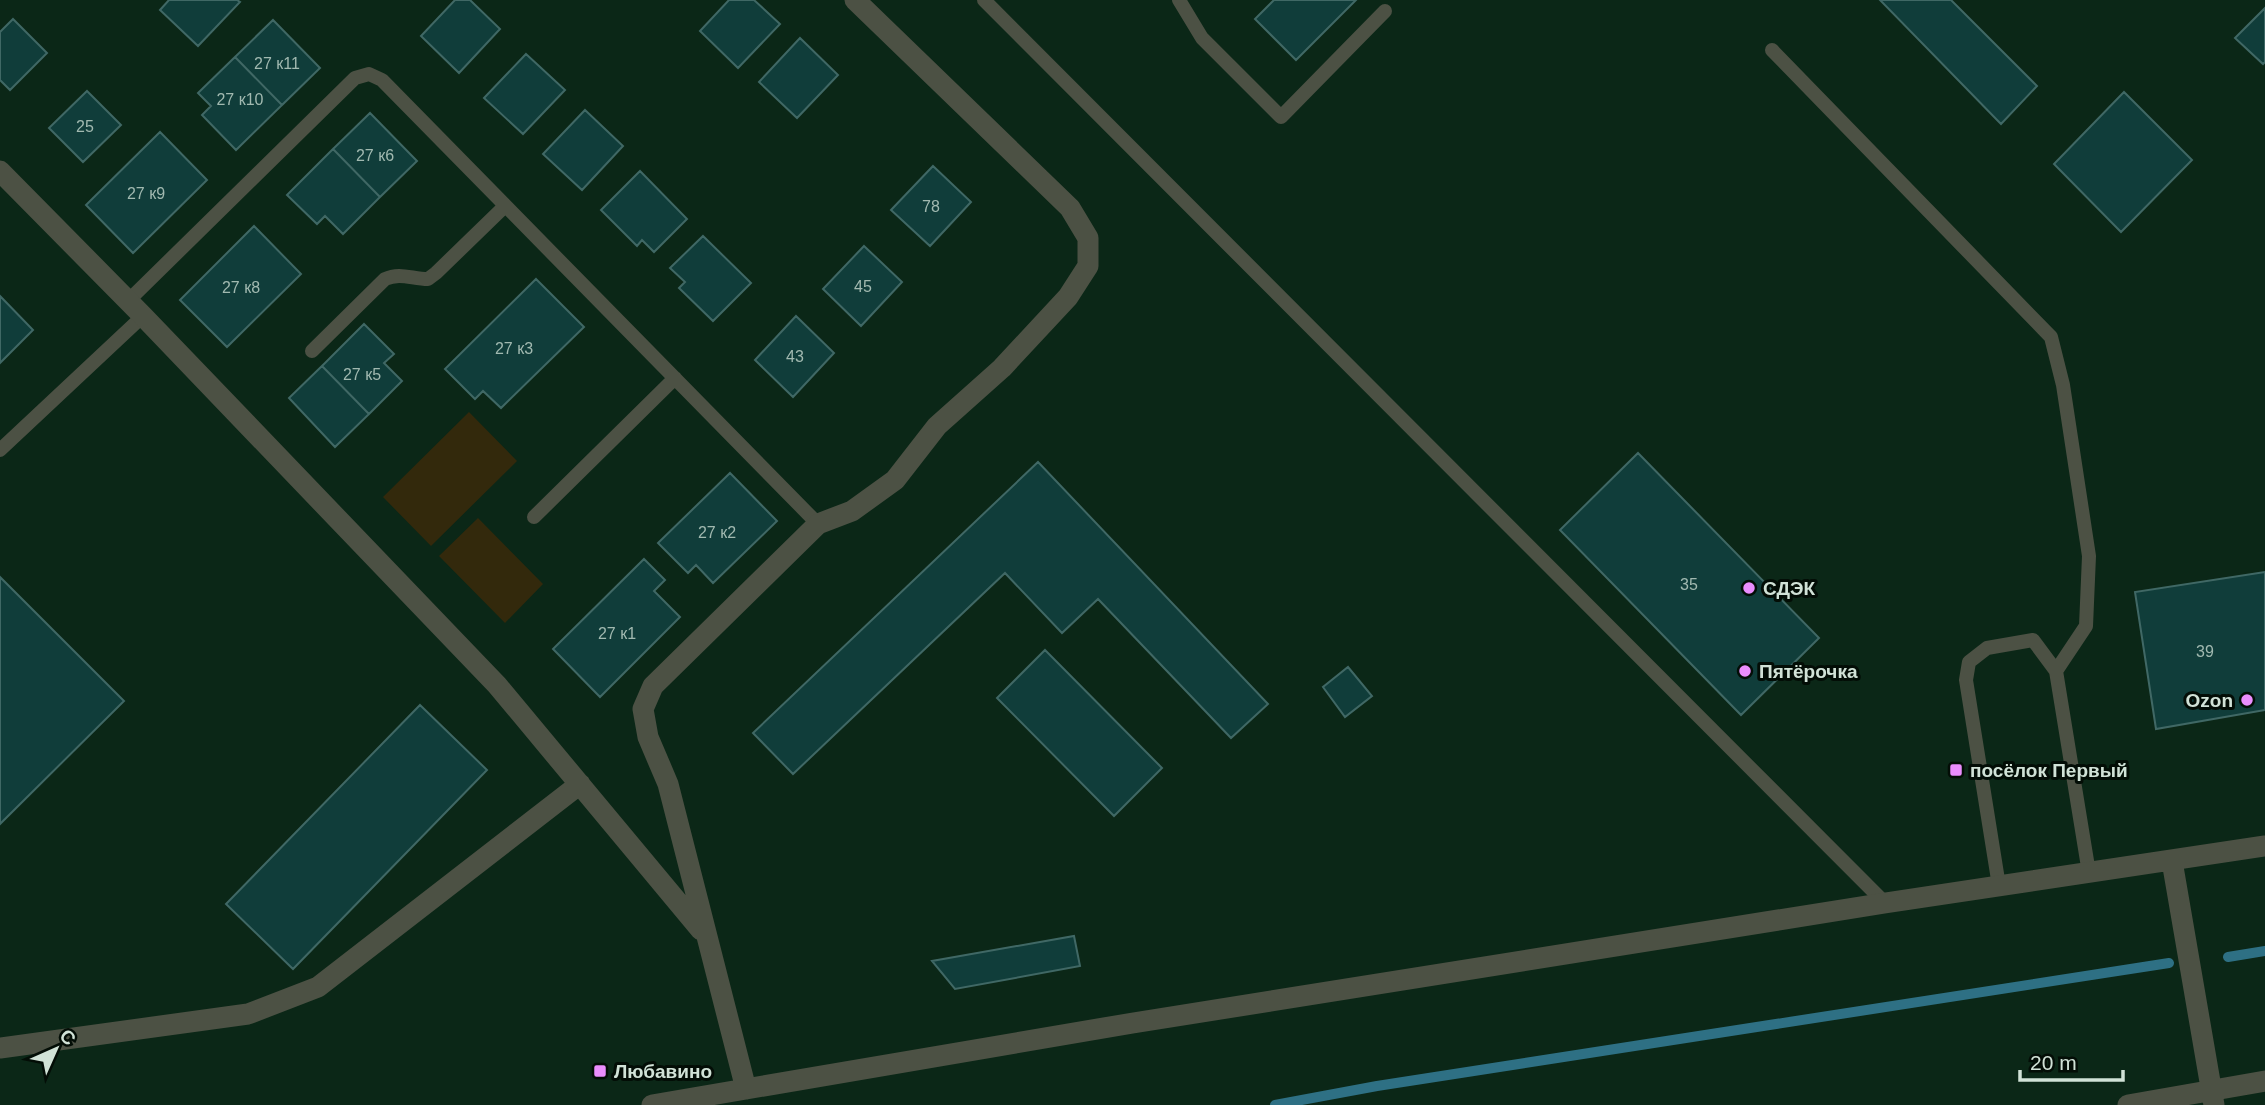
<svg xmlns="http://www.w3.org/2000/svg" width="2265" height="1105" font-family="Arial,sans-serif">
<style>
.green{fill:#33290c}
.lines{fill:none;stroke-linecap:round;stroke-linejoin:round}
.stream{stroke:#2e7084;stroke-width:10}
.building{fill:#103d3a;stroke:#406865;stroke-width:2}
.lane{stroke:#4c5144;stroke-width:14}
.street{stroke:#4c5144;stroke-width:21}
.poi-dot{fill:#ea8dfd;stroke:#030d06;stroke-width:2.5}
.labels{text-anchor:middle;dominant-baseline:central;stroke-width:6;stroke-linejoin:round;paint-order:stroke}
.number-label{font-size:16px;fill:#a1b9b0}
.poi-label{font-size:19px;font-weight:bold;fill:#d1e2d7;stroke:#030d06;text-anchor:start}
</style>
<rect width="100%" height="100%" fill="#0b2717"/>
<!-- green -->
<path class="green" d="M469,412L517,461L431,546L383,497Z
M478,518L543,584L505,623L439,556Z"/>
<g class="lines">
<!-- stream -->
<path class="stream" d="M2228,957L2265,951
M1275,1105L1377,1086L2169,963"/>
</g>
<!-- building -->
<path class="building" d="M169,0H237L240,2L198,46L160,10Z
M455,0H470L500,29L459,73L421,36Z
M729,0H754L780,24L738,68L700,31Z
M1274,0H1356L1296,60L1255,19Z
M1880,0H1951L2037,86L2001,124Z
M2265,8V62L2263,64L2235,38Z
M13,19L47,53L10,90L0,80V32Z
M273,20L320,68L282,105L235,57Z
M800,38L838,75L797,118L759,82Z
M526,54L565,90L523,134L484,98Z
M235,57L282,105L236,150L202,115L211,106L198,93Z
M87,91L121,125L83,162L49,128Z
M2124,92L2192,160L2121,232L2054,164Z
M585,110L623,146L582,190L543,154Z
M370,113L417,161L380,197L333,149Z
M160,132L207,180L133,253L86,205Z
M333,149L380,197L343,234L325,216L317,224L287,195Z
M933,166L971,202L930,246L891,210Z
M640,171L687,219L654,252L642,240L637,246L601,210Z
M254,226L301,274L227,347L180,300Z
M703,236L751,283L713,321L679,288L685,282L670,268Z
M864,246L902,282L861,326L823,289Z
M536,279L584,327L501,408L483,391L475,399L445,369Z
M0,296L33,330L0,363Z
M796,316L834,353L793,397L755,360Z
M364,324L394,354L384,363L402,381L369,414L322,366Z
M322,366L369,414L335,447L289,398Z
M1638,453L1819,638L1741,715L1560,530Z
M1038,462L1268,704L1231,738L1098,599L1062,633L1005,573L793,774L753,733Z
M730,473L777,521L713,583L696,565L688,573L658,543Z
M644,559L665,580L654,591L680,617L600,697L553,649Z
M2265,572V710L2156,729L2135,592Z
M0,577L124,701L0,824Z
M1045,650L1162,768L1114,816L997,698Z
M1348,667L1372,696L1345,717L1323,687Z
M420,705L487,770L293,969L226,904Z
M1074,936L1080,966L955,989L932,961Z"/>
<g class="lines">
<!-- lane -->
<path class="lane" d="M984,0L1885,903
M1179,0L1202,38L1281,117L1385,11
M1772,50L2051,337L2063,385L2089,556L2086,626L2056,671
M128,301L355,78L369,74L382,80L818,524
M312,351L385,279C400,272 412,279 428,279L436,273L505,206
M0,450L143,316
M534,517L675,378
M1999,886L1966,680L1969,662L1987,648L2033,640L2056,671L2089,873"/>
<!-- street -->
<path class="street" d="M0,171L143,316L497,685L701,930
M2172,861L2214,1105
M0,1048L248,1014L318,987L580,784
M746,1089L668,784L648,737L643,709L653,686L818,524L852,511L895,480L937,426L1002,368L1068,297L1088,266V238L1070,208L855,0
M652,1105L1133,1023L1885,903L2265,846
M2128,1105L2265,1081"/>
</g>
<!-- markers -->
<g class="poi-dot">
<circle cx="1749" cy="588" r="7"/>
<circle cx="1745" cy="671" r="7"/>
<circle cx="2247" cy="700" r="7"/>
<rect x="1949" y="763" width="14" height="14" rx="3.5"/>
<rect x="593" y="1064" width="14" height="14" rx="3.5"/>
</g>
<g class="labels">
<!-- number labels -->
<g class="number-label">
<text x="277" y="63">27 к11</text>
<text x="240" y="99">27 к10</text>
<text x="85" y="126">25</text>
<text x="375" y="155">27 к6</text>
<text x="146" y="193">27 к9</text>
<text x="931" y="206">78</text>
<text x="863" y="286">45</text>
<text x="241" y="287">27 к8</text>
<text x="514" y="348">27 к3</text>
<text x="795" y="356">43</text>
<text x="362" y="374">27 к5</text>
<text x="717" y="532">27 к2</text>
<text x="1689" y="584">35</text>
<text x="617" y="633">27 к1</text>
<text x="2205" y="651">39</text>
</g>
<!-- poi labels -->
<g class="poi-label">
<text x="1763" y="588">СДЭК</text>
<text x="1759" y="671">Пятёрочка</text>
<text x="2233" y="700" text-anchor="end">Ozon</text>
<text x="1970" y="770">посёлок Первый</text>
<text x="614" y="1071">Любавино</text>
</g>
</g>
<!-- north arrow -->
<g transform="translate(56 1049) rotate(45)" stroke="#030d06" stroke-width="5" paint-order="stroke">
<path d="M0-5L12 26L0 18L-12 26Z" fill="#d1e2d7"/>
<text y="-10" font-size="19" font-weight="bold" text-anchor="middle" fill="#d1e2d7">С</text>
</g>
<!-- scale -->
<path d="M2020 1070v10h103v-10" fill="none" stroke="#d1e2d7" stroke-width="3.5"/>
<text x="2030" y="1070" font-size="21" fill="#d1e2d7" stroke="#030d06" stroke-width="5" paint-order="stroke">20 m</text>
</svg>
